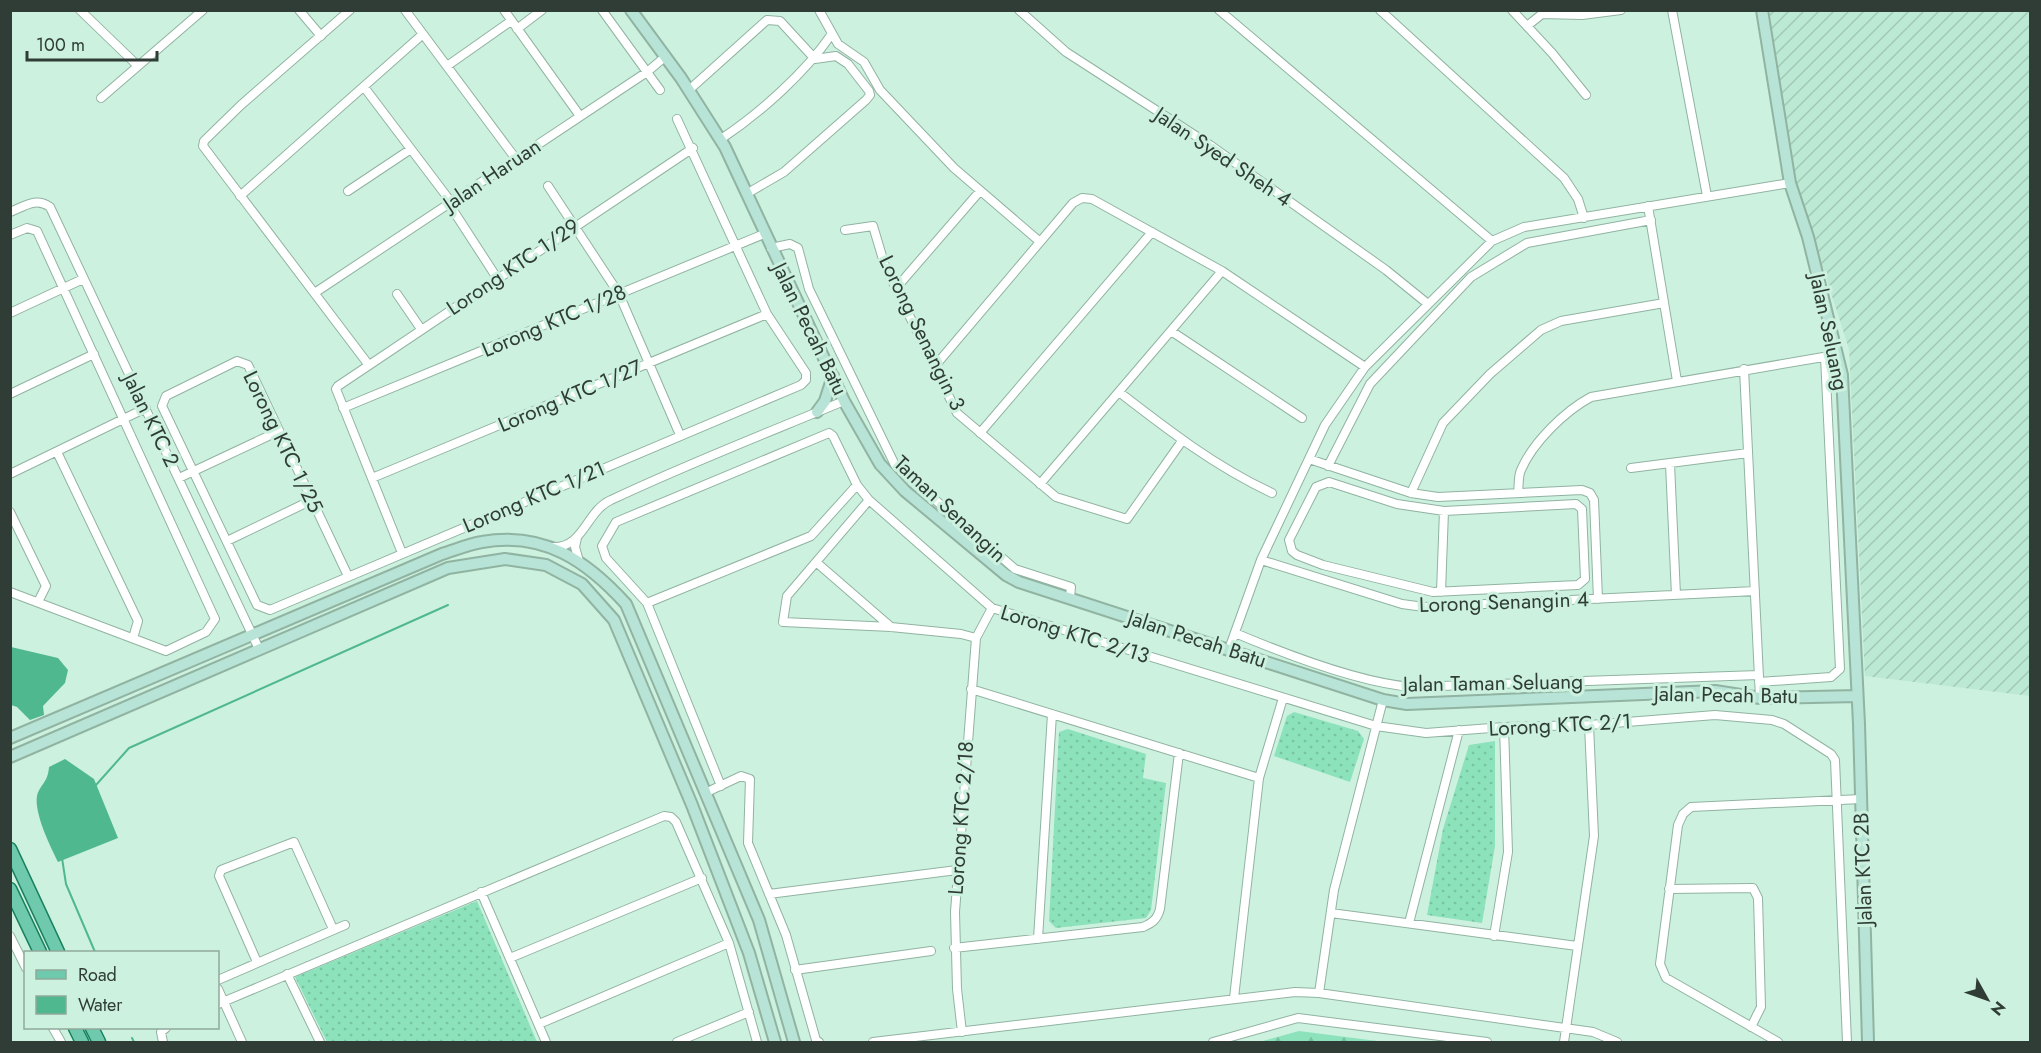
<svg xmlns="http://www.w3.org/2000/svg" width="2041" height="1053" font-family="Jost,sans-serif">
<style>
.industrial{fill:url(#industrial-furrows)}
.grass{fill:url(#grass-dots)}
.forest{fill:url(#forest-firs)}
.water{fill:#50b88e}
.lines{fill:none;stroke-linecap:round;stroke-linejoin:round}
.stream{stroke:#50b88e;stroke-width:2}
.street-casing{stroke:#91b3a2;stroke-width:10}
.secondary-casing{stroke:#91b3a2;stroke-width:14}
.primary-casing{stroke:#1a8160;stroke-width:15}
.street{stroke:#fff;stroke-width:8}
.secondary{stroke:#b7e4d6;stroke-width:10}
.primary{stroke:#6fc9ad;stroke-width:12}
.labels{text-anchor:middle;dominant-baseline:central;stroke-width:6;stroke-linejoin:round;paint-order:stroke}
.street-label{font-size:21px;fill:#2f3d36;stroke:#cdf1df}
</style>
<defs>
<pattern id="industrial-furrows" width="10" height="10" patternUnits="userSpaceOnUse" patternTransform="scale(1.5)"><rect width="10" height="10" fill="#bce9d3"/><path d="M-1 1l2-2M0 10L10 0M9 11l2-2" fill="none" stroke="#a2c9b6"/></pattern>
<pattern id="grass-dots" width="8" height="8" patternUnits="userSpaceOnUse" patternTransform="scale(1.5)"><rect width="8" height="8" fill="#8be2bb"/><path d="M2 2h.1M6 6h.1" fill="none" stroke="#78c3a1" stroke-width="1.8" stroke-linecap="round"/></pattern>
<pattern id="forest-firs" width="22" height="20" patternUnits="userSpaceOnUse" patternTransform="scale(1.5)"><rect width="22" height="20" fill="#8be2bb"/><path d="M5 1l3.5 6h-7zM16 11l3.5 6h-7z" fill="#78c3a1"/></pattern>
</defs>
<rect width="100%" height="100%" fill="#cdf1df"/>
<!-- industrial -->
<path class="industrial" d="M1769,11H2030V696L1865,676L1849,349L1795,181Z"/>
<!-- grass -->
<path class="grass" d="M1294,712L1358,731L1364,739L1350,782L1274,756L1287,716Z
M1068,729L1146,754L1143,778L1166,783L1151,910L1146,918L1056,928L1049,921L1059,732Z
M1495,741V846L1482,923L1427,915L1443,829L1469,745Z
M477,901L537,1042H327L295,977Z"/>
<!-- forest -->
<path class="forest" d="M1299,1031L1385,1042H1259Z"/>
<!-- water -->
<path class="water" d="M11,647L58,658L68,670L65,683L43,706L44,715L30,720L17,707L11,705Z
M65,759L94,779L118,838L58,862C50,846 34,813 37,796C40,784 48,783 49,767Z"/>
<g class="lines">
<!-- stream -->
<path class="stream" d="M96,785L129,748L448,605
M62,858L66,884L95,952
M132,1038L134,1042"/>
<defs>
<path id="street" d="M80,10L138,66
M299,10L321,36
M350,10L241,105L204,141L203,146L368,364
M405,10L516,159
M504,10L580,116
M602,10L660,90
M819,10L838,44L864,62L880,90L954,168L1039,241
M1019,10L1066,52L1210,145L1386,270L1428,304
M1219,10L1492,241
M1380,10L1564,178L1578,199L1584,218
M1512,10L1552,53L1586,95
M1672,10L1707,196
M1527,26L1542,14L1582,15L1621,10
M517,29L542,10
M447,66L511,21
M364,87L451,202
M689,90L767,20L780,21L815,59L836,56L848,64L869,91L870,95L866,100L784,172L748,193
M101,98L203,10
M721,139C760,113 805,73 831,35
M548,186L619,294L680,435
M348,191L411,149
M240,196L423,34
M449,204L497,278
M1648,206L1677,381
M10,212C25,206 36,197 50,207L259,649
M845,230L873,226L885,266L957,413L1056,497L1127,519L1182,441
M10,235L27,228L37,231L215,619L206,632L166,651L10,592
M771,248L790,244L798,248L809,289L895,465L1015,569L1071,587L1070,597
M897,287L980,191
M316,292L647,72L666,56
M397,294L421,329
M10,313L83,279
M1171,331L1302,418
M935,366L1073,203L1082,198L1092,199L1222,271L1365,367
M1744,369L1760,698
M1119,392C1168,430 1216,467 1272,493
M10,394L94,354
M343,408L764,234
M980,433L1152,232
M57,452L138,621L133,638
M1309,459L1411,493L1438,497L1582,490L1590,493L1594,500L1598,599
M1670,464L1676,595
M1328,466L1370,384L1471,277L1527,243L1651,220
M1631,468L1748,453
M10,474L146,408
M179,478L279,431
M372,478L767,314
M1329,482L1397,504L1444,511L1576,504L1582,509L1585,579L1578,585L1433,592L1323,565L1297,555L1292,551L1289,540L1316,487Z
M1040,484L1222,271
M1411,493L1443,423L1490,374L1541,330L1561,321L1664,303
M1518,493C1519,486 1518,476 1521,470C1533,442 1565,411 1591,397L1829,356
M869,500L787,596L783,622L891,627L961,634L976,638
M10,512L46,586L38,602
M577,538L575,547L579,561
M227,541L312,500
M553,547C584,548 586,511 611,500C687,464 767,433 844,401
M402,553L336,389L338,386L693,148
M1261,560L1402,604L1424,607L1755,591
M816,562L891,627
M348,576L248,365L237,361L166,396L162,406L257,605L270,610L801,385L806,380V373L767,314L677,119
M1441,592L1444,511
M647,603L811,536L857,485
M1235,633C1285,654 1359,683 1412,687L1759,675
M1229,649L1261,560L1325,425L1365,367L1492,241L1524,227L1790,183
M1759,682L1831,677L1840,669L1825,357
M971,689L1259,778
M721,786L647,603L606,558L602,546L616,522L829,433L833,436L857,485L869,500L992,608L1376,726L1426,733L1504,727L1589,725L1715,715L1772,720L1784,724L1831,754L1835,760L1847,1042
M705,793L741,776L750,779L748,843L786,935L816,1040L819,1042
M1669,889L1753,888L1758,898L1761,1007L1751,1027
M481,892L546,1042
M769,894L957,870
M1331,913L1577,946
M1409,923L1459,730
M10,936L26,968
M1494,936L1508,852L1504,727
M1038,939L1052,714
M954,948L1143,927C1152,923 1157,920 1160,909L1179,753
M510,958L702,878
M257,962L219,876L221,870L294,842L333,929
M795,970L931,951
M287,974L320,1042
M218,980L345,925
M218,989L242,1042
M1319,993L1334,890L1383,700
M1234,998L1259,778L1283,698
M218,1004L664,816L671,817L676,822L729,943L757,1042
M539,1024L729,943
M53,1028L61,1042
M962,1032L957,989L955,912L976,638L992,608
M163,1042L161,1032L166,1028
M677,1042L749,1012
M873,1042L1295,992L1319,993L1593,1032L1617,1042
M1213,1042L1298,1018L1487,1042
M1564,1042L1594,836L1589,725
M1778,1042L1666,978L1660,964L1678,825L1683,814L1691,807L1861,799"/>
<path id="secondary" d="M631,10L681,78L725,147L844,401L880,464L905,491L1006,575L1019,582L1383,700L1407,704L1715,691L1760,698L1857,696
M1762,10L1790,183L1808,237L1842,375L1859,724L1868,1042
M817,412L825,401L833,376
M10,738L442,554C455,550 469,544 482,542C544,531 587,561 626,604L759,920L794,1042
M10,757L448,568L505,559L546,565L582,584L614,620L692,805L749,953L775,1042"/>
<path id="primary" d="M10,849L58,952
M10,889L40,952
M75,1028L82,1042
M92,1028L99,1042"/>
</defs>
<!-- street casing -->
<use href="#street" class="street-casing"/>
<!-- secondary casing -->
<use href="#secondary" class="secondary-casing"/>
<!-- primary casing -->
<use href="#primary" class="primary-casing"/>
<!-- street -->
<use href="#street" class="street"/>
<!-- secondary -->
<use href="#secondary" class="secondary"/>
<!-- primary -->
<use href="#primary" class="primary"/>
</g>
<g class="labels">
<!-- street labels -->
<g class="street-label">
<text transform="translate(1223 157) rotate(34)">Jalan Syed Sheh 4</text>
<text transform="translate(492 175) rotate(-34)">Jalan Haruan</text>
<text transform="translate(513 267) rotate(-34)">Lorong KTC 1/29</text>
<text transform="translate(554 321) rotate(-23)">Lorong KTC 1/28</text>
<text transform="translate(810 329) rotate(64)">Jalan Pecah Batu</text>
<text transform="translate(1829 332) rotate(78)">Jalan Seluang</text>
<text transform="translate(922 333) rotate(64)">Lorong Senangin 3</text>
<text transform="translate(570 396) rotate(-23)">Lorong KTC 1/27</text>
<text transform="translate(151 420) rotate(64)">Jalan KTC 2</text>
<text transform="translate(283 442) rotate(64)">Lorong KTC 1/25</text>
<text transform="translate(534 497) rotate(-23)">Lorong KTC 1/21</text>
<text transform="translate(950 509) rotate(43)">Taman Senangin</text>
<text transform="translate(1504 602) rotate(-2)">Lorong Senangin 4</text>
<text transform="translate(1075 634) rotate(17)">Lorong KTC 2/13</text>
<text transform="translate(1197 639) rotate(18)">Jalan Pecah Batu</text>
<text transform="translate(1493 683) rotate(-1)">Jalan Taman Seluang</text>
<text transform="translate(1726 695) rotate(1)">Jalan Pecah Batu</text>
<text transform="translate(1560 725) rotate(-3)">Lorong KTC 2/1</text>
<text transform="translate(961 818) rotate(-86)">Lorong KTC 2/18</text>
<text transform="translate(1863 869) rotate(-92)">Jalan KTC 2B</text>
</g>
</g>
<!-- border -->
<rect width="2041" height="1053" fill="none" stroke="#2f3d36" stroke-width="24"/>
<!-- legend -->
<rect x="24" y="951" width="195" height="78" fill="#cdf1df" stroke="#8ea99b" stroke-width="1.5"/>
<rect x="36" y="970" width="30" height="9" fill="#6fc9ad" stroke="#8ea99b" stroke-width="1.5"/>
<text x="78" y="981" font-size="18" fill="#2f3d36">Road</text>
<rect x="36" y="996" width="30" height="18" fill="#50b88e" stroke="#8ea99b" stroke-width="1.5"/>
<text x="78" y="1011" font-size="18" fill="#2f3d36">Water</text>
<!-- north arrow -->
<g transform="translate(1987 999) rotate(130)" stroke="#cdf1df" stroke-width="4.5" paint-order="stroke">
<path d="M0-4.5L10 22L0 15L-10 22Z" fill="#2f3d36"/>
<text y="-9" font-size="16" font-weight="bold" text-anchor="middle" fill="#2f3d36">N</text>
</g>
<!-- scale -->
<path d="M27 51v9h130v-9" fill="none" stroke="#2f3d36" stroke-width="3"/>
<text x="36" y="51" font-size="18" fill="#2f3d36" stroke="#cdf1df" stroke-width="4.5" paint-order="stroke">100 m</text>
</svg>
